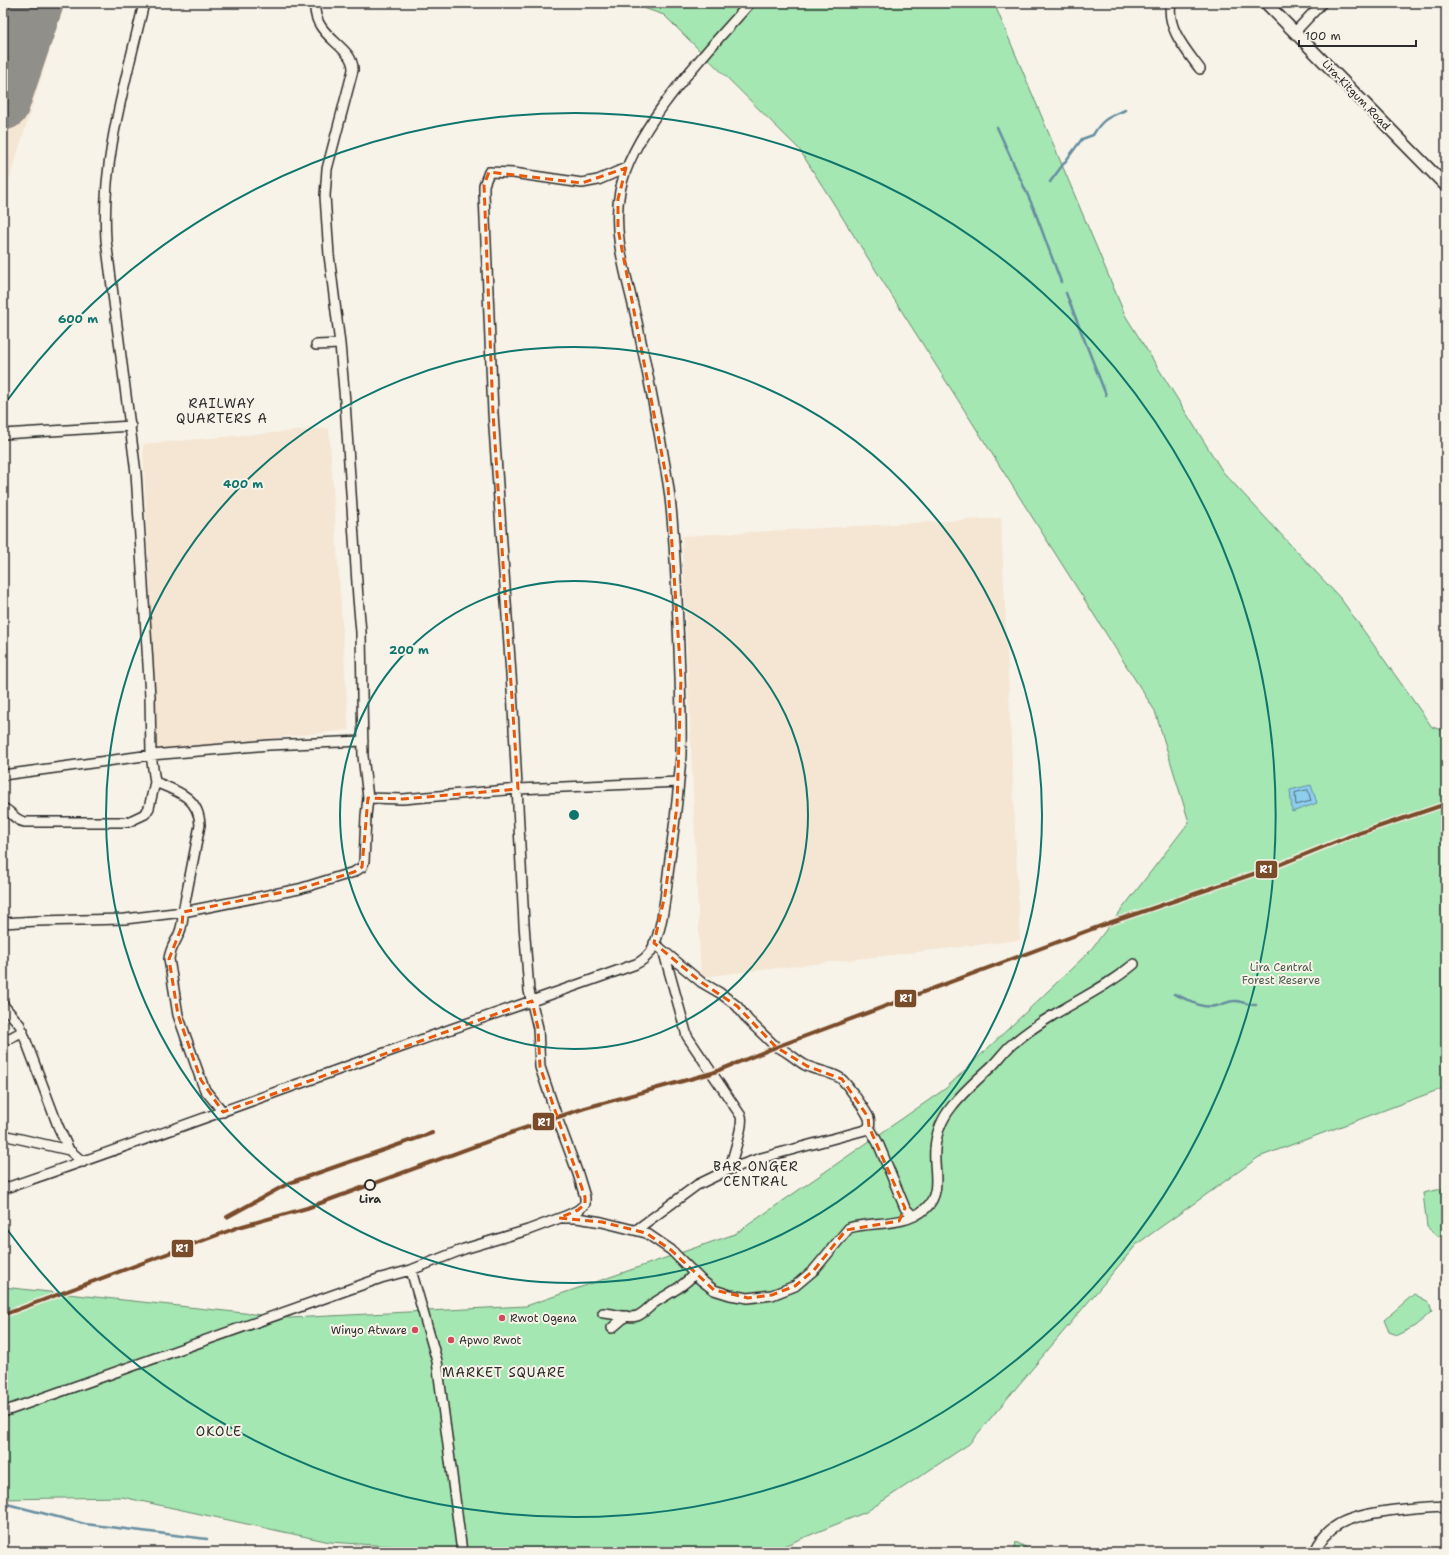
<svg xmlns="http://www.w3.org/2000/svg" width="1449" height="1555" font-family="'Shantell Sans',sans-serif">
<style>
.built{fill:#f5e5d3}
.green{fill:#a4e7b2;stroke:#68896e}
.water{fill:#8dceee;stroke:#668da0}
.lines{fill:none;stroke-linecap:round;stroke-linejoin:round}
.shore{stroke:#526c79;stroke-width:1}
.stream{stroke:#668da0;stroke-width:2.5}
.runway{stroke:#918f8a;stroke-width:53}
.minor-casing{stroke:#2b2b2b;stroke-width:12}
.major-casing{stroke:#2b2b2b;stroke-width:14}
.minor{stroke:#f7f3e8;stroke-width:9}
.major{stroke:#f7f3e8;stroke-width:11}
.rail-1-casing{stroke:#f7f3e8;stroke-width:7}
.rail-1{stroke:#7a4b2a;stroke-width:4}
.marked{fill:none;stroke:#e8590c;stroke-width:3;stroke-dasharray:8 5;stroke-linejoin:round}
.ring{fill:none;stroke:#0f766e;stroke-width:2}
.stop-dot{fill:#f7f3e8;stroke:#2b2b2b;stroke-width:2}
.poi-dot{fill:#d1495b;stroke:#f7f3e8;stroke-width:1.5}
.labels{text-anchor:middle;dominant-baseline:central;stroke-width:4;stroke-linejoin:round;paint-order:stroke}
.street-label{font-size:11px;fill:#2b2b2b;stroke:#f7f3e8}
.park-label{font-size:11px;fill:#495a4d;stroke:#f7f3e8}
.stop-label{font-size:11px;font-weight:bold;fill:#2b2b2b;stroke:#f7f3e8}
.poi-label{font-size:11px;fill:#2b2b2b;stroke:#f7f3e8;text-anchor:start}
.quarter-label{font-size:13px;letter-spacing:1px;fill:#2b2b2b;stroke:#f7f3e8}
.centre{fill:#0f766e;stroke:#f7f3e8;stroke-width:2}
.ring-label{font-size:12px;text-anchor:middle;font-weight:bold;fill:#0f766e;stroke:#f7f3e8;stroke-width:4;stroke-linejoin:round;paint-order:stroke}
.line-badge{stroke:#f7f3e8;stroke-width:1.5}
.badge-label{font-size:11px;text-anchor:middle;font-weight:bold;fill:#fff}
</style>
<rect width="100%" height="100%" fill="#f7f3e8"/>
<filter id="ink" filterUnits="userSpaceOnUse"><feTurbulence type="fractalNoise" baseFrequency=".025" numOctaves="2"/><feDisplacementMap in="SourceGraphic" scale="8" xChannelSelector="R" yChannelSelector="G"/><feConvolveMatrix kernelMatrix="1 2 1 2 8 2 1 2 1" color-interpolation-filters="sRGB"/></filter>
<g filter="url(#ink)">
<!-- built -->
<path class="built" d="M3,3H65L3,198Z
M329,428L349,730L157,750L143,444Z
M1001,518L1020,940L701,977L682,536Z"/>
<!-- green -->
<path class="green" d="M629,3H994L1125,315L1223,472L1341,599L1432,727L1446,731V1087L1259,1157L1137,1244L969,1444L866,1512L769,1552H476L330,1542L122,1497L3,1499V1287L290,1318L526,1306L735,1234L945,1089L1089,952L1189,822L1155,711L799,149L664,15Z
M1446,1188V1232L1439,1237L1427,1227L1423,1193Z
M1414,1294L1429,1302L1432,1311L1416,1326L1397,1335L1389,1332L1384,1320Z
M1016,1542L1029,1549L1058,1550L1073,1552H1014Z"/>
<!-- water -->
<path class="water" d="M1311,785L1317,803L1292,812L1290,790Z"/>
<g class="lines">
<!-- shore -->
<path class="shore" d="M1308,790L1311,801L1296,805L1295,793Z"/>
<!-- stream -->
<path class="stream" d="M997,127L1034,209L1061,282
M1050,182L1082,139L1093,135C1103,118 1108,118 1125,110
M1066,293L1106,395
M1174,994C1189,999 1198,1009 1216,1006C1222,1005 1228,1001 1234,1001C1241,1000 1248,1006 1256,1005
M3,1503L85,1524L207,1539"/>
<!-- runway -->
<path class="runway" d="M3,104L37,3"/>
<defs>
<path id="minor" d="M144,3C126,81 101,159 106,240L136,473L150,696L151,755L155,782C177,791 199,797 200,825L183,912C183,920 182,927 179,934C175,943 170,949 169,959L178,1015L201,1080L205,1090L223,1112
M315,3C312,38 354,45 353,70L327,169L325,196L329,255L340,344L345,402L358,598L361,632L363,756L368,798L403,799L518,789L679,782
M1171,3C1166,28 1186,50 1200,69
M1295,32L1322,3
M316,345L340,344
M3,434L131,426
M3,775L151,755L269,745L363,741
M3,808C13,812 13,820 25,822H128L145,814L149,808L155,782
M3,923L37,921L125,919L183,912L299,889L354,872L362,867L364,862L366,816L368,798
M664,953L687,1036L741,1116C744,1126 732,1157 730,1169
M3,1005L20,1025L58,1126L69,1150
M3,1042L23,1031
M869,1127L878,1143L905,1208L913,1216
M3,1135L69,1150L83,1162
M3,1189C138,1143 272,1093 407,1045C483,1017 560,992 636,964C642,961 647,957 651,951C663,931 666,890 669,866C674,829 679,792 681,754C682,703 679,652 677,600C675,561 674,522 668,483C659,429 648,375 637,322C628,280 611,234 620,191C632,128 708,51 750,3
M564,1218H577L602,1222L646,1233L671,1250L701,1280L714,1290L730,1295L748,1298L772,1295L795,1286L814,1270L849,1228C874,1221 904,1227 925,1209C943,1193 933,1169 935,1149C936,1132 943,1117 953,1105C964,1091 979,1078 992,1066C998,1060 1004,1052 1010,1046C1024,1034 1040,1023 1055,1014C1082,998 1110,984 1134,964
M636,1230L697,1185L730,1169L761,1158L865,1130L869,1127C870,1124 870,1122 869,1118C866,1111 846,1082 840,1078C829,1071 816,1071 805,1065C797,1061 784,1048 776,1047L748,1020L737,1006L720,993L701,982L654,943
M411,1270L437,1361L462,1552
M603,1313C613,1313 627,1319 637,1316C643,1314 649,1307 654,1303C669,1293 682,1288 694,1274
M612,1328L626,1316
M3,1412L381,1278L411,1270L464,1249L528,1230L568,1215L578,1210L585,1204V1197L578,1174L559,1123L540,1067L538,1028L529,991L524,924L512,689L493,413L484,194V185L489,172L513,173L582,183L598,180L626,168
M1315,1552C1319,1541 1328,1530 1339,1524C1363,1511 1418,1507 1446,1506"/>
<path id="major" d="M1266,3L1446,186"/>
</defs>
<!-- minor casing -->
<use href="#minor" class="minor-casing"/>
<!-- major casing -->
<use href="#major" class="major-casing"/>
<!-- minor -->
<use href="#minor" class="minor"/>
<!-- major -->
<use href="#major" class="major"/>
<defs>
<path id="rail-1" d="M227,1217L289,1183L432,1133
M3,1315L239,1227L307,1208L516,1131L585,1108L712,1073L776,1047L1103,925L1274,867L1348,837L1446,804"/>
</defs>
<!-- rail-1 casing -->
<use href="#rail-1" class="rail-1-casing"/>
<!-- rail-1 -->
<use href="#rail-1" class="rail-1"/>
</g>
</g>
<!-- marked area -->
<path class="marked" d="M626,168L618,199V229L668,486L681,678L677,806L665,895L654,943L701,982L737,1006L776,1047L807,1066L842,1079L868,1117L869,1127L905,1208L899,1221L846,1230L814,1270L795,1286L772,1295L748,1298L714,1290L671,1250L646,1233L602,1222L559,1218L578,1210L585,1204V1197L540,1067L538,1028L532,1001L223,1112L201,1080L178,1015L169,959L182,926L183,912L299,889L354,872L362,867L368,798L403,799L518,789L493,413L484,185L489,172L582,183Z"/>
<!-- distance rings -->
<g class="ring">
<circle cx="574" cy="815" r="234"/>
<circle cx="574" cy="815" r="468"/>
<path d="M6 402A702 702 0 1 1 6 1228"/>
</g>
<!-- markers -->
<circle class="stop-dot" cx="370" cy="1185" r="5"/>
<g class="poi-dot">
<circle cx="502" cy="1318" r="4"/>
<circle cx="415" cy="1330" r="4"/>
<circle cx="451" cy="1340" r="4"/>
</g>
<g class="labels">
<!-- street labels -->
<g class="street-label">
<text transform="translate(1356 95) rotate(46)">Lira-Kitgum Road</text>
</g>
<!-- park labels -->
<g class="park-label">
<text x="1281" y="967">Lira Central<tspan x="1281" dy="13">Forest Reserve</tspan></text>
</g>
<!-- stop labels -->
<g class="stop-label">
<text x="370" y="1199">Lira</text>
</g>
<!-- poi labels -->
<g class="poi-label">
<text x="510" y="1318">Rwot Ogena</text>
<text x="407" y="1330" text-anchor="end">Winyo Atware</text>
<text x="459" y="1340">Apwo Rwot</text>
</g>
<!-- quarter labels -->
<g class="quarter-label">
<text x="222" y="403">RAILWAY<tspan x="222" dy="15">QUARTERS A</tspan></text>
<text x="756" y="1166">BAR ONGER<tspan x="756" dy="15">CENTRAL</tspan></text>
<text x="504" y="1372">MARKET SQUARE</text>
<text x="219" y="1431">OKOLE</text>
</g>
</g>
<circle cx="574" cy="815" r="6" class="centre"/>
<g class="ring-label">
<text x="78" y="323">600 m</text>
<text x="243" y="488">400 m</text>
<text x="409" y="654">200 m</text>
</g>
<g class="line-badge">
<rect x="1255" y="860" width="23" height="19" rx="4" fill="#7a4b2a"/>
<rect x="894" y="989" width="23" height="19" rx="4" fill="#7a4b2a"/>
<rect x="532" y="1112" width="23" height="19" rx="4" fill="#7a4b2a"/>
<rect x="171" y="1239" width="23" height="19" rx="4" fill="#7a4b2a"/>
</g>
<g class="badge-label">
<text x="1266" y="873">R1</text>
<text x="906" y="1002">R1</text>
<text x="544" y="1126">R1</text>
<text x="182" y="1252">R1</text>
</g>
<!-- margin -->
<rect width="1449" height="1555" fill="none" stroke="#f7f3e8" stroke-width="16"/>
<rect x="8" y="8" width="1433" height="1539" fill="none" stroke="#2b2b2b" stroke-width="1.5" filter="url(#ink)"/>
<!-- scale -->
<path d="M1299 40v6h117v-6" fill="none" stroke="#2b2b2b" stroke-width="2"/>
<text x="1305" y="40" font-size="12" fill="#2b2b2b" stroke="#f7f3e8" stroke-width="3" paint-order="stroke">100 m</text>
</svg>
